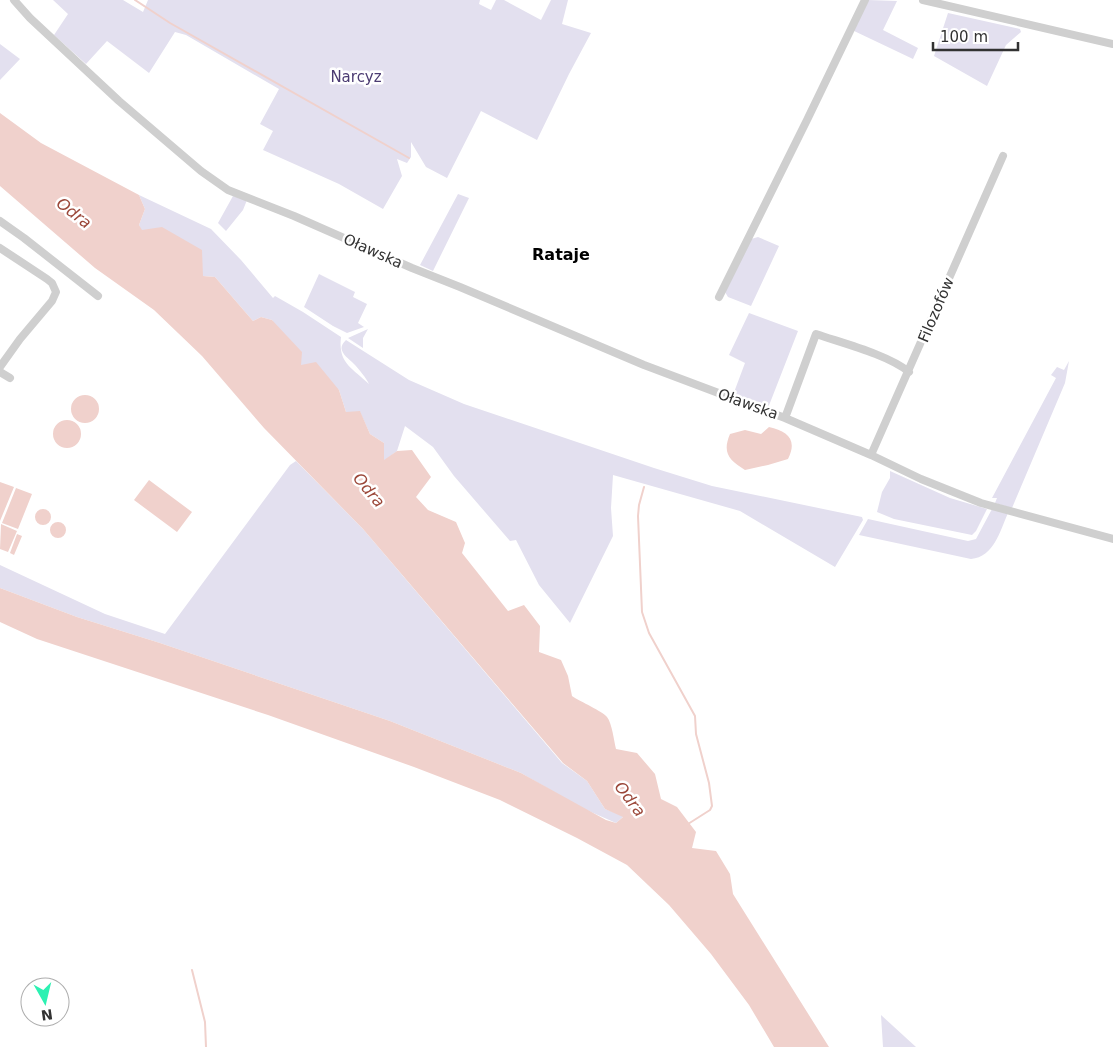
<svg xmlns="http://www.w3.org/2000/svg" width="1113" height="1047" font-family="'DejaVu Sans',sans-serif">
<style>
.green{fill:#e3e0ef}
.water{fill:#f0d1cc}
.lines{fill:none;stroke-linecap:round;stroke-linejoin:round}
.stream{stroke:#f0d1cc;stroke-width:2}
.minor{stroke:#cfcfcf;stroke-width:8}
.labels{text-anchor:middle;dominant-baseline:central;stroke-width:5;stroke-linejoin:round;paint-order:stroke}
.park-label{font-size:15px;fill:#4b3b72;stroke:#fff}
.street-label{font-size:15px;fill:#323232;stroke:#fff}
.water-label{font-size:16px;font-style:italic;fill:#9b4739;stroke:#fff}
.neighbourhood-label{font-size:16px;font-weight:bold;fill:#000;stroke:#fff}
</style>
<rect width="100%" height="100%" fill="#fff"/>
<!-- green -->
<path class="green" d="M53,0H123L143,12L148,0H480L479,4L491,10L496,0H504L541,20L551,0H568L562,24L591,33L569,74L537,140L481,111L447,178L426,167L411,142V157L407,163L397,159L402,176L383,209L339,184L263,150L273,131L260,124L279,89L186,35L175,32L149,73L107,41L86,64L54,35L68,14Z
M868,0L897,1L883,30L918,48L913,59L852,30Z
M948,13L1020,29L1021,32L1006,45L987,86L934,56Z
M0,44L20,59L0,80Z
M458,194L469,198L433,271L420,265Z
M139,195L211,229L241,260L273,298L275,296L303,312L341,337C338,363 351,367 369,384C366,378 359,369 354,364C347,357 335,350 346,340L409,380L464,404L654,468L712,486L862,517L863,520L835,567L740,511L613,475L611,508L613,536L570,623L539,585L516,540L510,541L454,476L433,447L405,426L397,451L384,461V443L370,434L360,412H346L339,390L301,365L272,320L261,317L253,321L215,277L203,276L141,230L139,225L145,209Z
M233,196L247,200L243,210L226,231L218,223Z
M758,237L779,246L751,306L728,297L725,292L751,239Z
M319,274L355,292L353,297L367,304L358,323L364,327L347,333L333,326L304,307Z
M749,313L798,331L768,408L733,395L745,363L729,355Z
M368,329L363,338V348L348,338Z
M1069,361L1065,383L1012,508L995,503L997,498H992L1056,378L1051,375L1057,367L1064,370Z
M296,461L363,529L562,763L587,781L605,809L624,816L616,823L582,808L521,773L390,721L160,643L77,617L0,588V565L105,614L165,634L290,465Z
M890,471L950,498L987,509L976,531L972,535L894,519L877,512L882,492L890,478Z
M992,509L1008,513C1000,531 994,557 971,559L859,535L868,519L968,541L976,539Z
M881,1015L916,1047H883Z"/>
<!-- water -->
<path class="water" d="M0,113L41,143L139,195L145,209L139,225L142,230L162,227L202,250L203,276L215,277L253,321L261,317L272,320L302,352L301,365L316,362L339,390L346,412L360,411L370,434L384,443V460L397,451L412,450L431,477L416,497L428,510L456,522L465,543L462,553L508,611L524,605L540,626L539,652L561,660L568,676L572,696C581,702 602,711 607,717C612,723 614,741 616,749L637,753L655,774L661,799L677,807L696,832L692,848L716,851L730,874L733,894L829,1047H774L749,1005L711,954L669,905L627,865L577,838L500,800L414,767L268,715L37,639L0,622V588L77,617L160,643L390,721L521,773L606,820L616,823L623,817L605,809L587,781L563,763L363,529L264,428L202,356L154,310L95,268L0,186Z
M71 409a14 14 0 1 1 28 0a14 14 0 1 1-28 0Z
M53 434a14 14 0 1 1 28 0a14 14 0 1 1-28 0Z
M769,427C787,431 798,439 788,459L768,465L745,470C729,460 722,453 730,434L745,430L761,434Z
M149,480L192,512L177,532L134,500Z
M0,482L14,487L0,521Z
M16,488L32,494L18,529L2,523Z
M35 517a8 8 0 1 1 16 0a8 8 0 1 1-16 0Z
M50 530a8 8 0 1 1 16 0a8 8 0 1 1-16 0Z
M1,524L17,531L8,552L0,549Z
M17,534L22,536L14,555L10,553Z"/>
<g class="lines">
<!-- stream -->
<path class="stream" d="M135,0L170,23L409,158
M644,487L639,505L638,516L642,612L649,633L695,716L696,734L709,783L712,806L710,810L688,824
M192,970L205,1022L206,1047"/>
<!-- minor -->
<path class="minor" d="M14,0L30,18L119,101L201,171L228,190L294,216L412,268L460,287L644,365L785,418L871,455L921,479L981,503L1113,539
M923,0L1113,44
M0,221L24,238L98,296
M0,248L47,279L52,283L56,292L52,301L20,339L0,367
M719,297L807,120L865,0
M0,372L10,378
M785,418L816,334C842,343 889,355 909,372
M871,455L1003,156"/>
</g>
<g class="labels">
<!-- park labels -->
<g class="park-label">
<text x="356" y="77">Narcyz</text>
</g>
<!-- street labels -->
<g class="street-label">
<text transform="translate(373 251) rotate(24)">Oławska</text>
<text transform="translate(936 310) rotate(-67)">Filozofów</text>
<text transform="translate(748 404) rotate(20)">Oławska</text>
</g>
<!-- water labels -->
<g class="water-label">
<text transform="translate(74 213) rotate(38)">Odra</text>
<text transform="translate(369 490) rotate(50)">Odra</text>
<text transform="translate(630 799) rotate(53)">Odra</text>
</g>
<!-- neighbourhood labels -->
<g class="neighbourhood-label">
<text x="561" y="254">Rataje</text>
</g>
</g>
<!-- north arrow -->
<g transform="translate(45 1002) rotate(172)"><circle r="24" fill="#ffffff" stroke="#adadad"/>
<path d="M0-4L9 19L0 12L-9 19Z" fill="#2cf1b2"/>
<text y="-8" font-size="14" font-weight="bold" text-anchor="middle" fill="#323232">N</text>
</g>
<!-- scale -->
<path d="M933 42v8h85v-8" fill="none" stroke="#323232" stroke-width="2.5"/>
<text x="940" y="42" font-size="15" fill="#323232" stroke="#ffffff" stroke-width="4" paint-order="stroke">100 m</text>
</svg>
